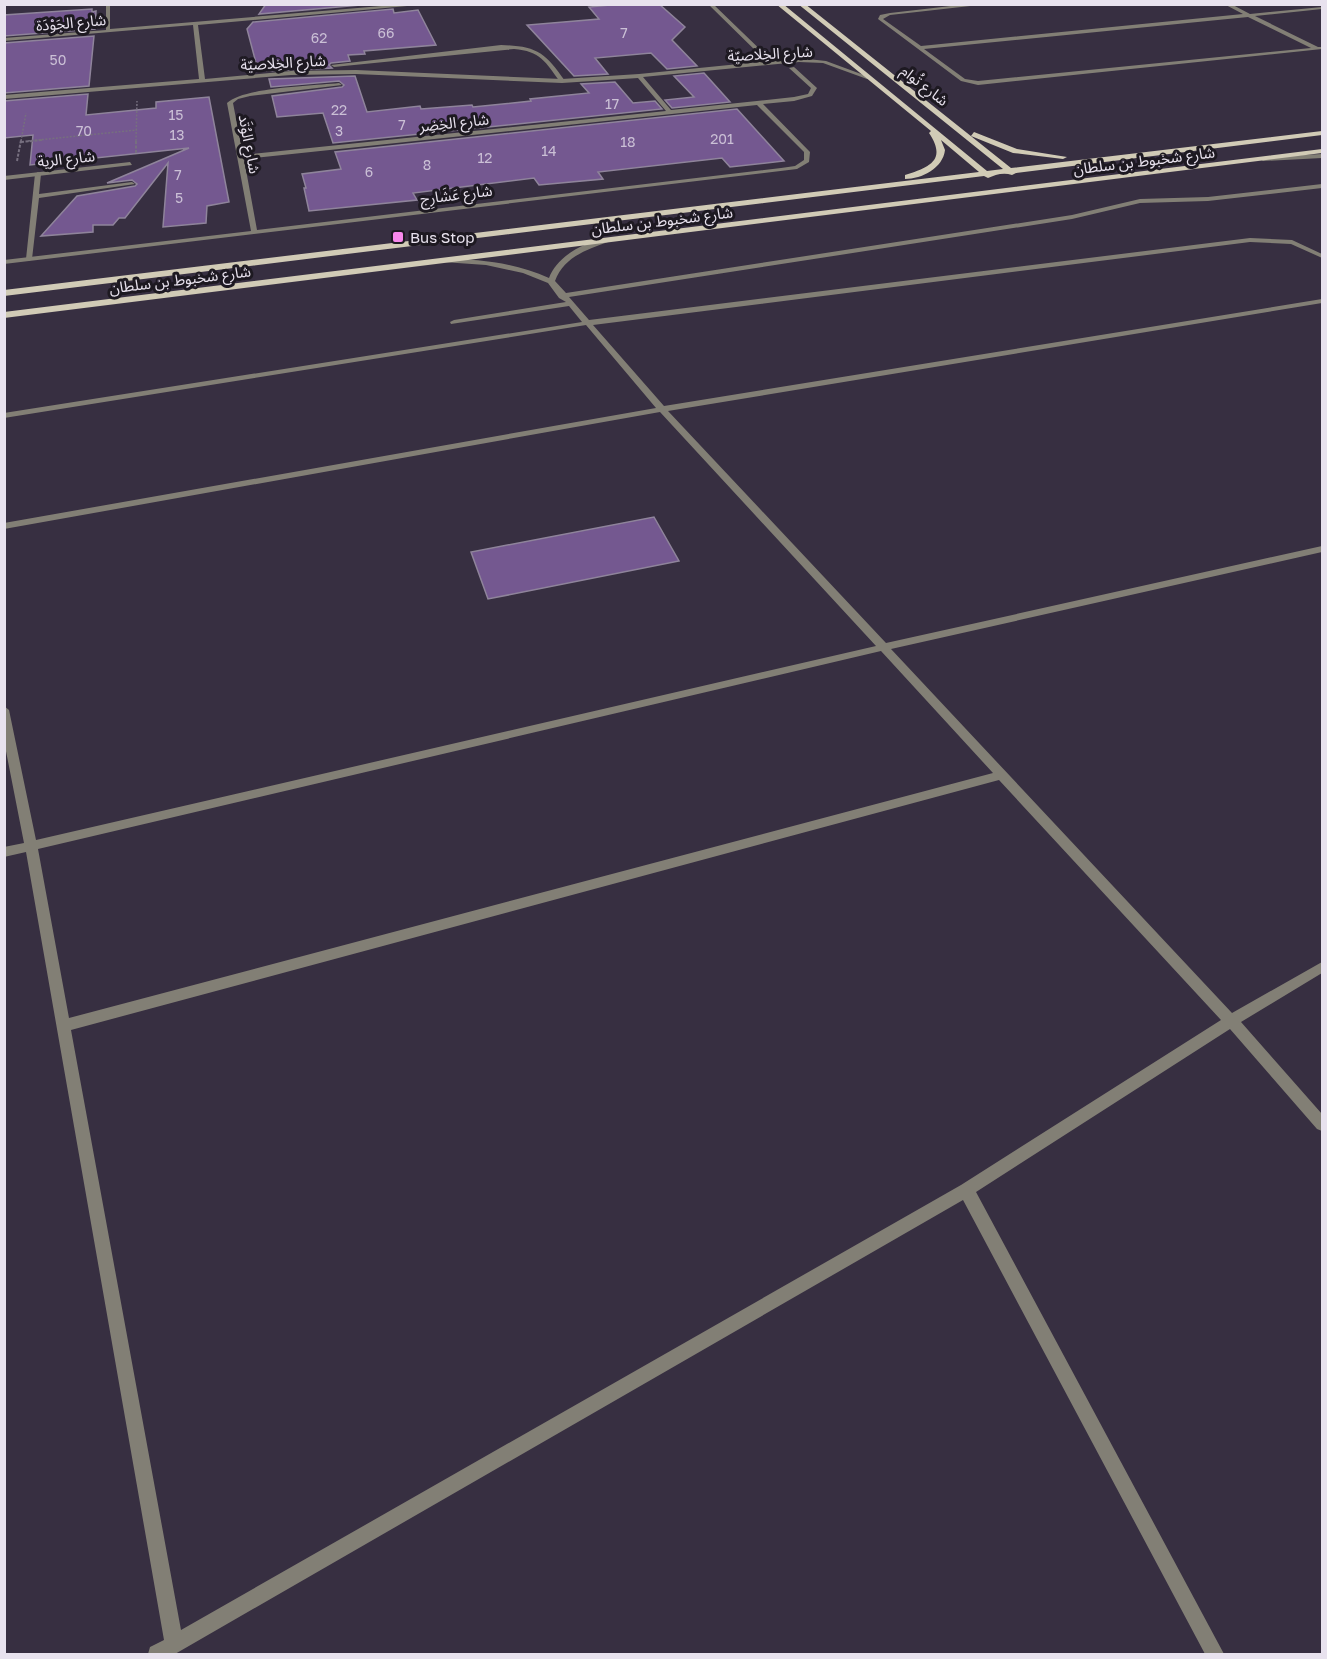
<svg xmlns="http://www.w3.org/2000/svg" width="1327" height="1659" font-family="'Golos Text','Noto Sans Arabic',sans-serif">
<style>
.building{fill:#745890;stroke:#8f849b;stroke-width:1.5}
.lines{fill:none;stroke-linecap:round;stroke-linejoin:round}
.path-far1{stroke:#766f7f;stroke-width:1.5;stroke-dasharray:2 1.5;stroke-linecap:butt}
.path{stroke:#766f7f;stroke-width:2;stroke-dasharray:3 1.5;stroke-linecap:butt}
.lane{fill:#827f75;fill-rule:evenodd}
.street{fill:#827f75;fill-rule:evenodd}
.primary{fill:#d1cbb6;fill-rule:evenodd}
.poi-dot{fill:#f788eb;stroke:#1d1921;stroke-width:2}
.labels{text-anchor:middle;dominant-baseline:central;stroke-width:6;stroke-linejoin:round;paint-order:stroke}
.far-number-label{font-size:14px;fill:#cbc0d6}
.far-street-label{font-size:15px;fill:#e8e2ee;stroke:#1d1921}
.far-poi-label{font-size:15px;fill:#e8e2ee;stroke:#1d1921;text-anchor:start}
</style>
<rect width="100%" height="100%" fill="#372f41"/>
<!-- building -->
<path class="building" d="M266,4H372L259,14Z
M621,4H659L685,27L672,40L697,66L667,69L651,53L595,58L608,74L574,76L527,25L599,19L589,7Z
M92,9V12L96,11L95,29L4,36V15Z
M393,9L394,13L418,10L436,45L364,51L365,54L348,55L350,61L331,63L329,65L332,68L267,71L266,63H256L247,29L253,22Z
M94,36L89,86L4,93V43Z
M704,73L730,102L672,108L665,100L694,97L674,76Z
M355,76L367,112L420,106L421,109L472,105L473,107L531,101L530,99L589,93L581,84L615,82L633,103L655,101L662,109L333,143L323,113L277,117L272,96L342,87L344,85L339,81L271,87L269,79Z
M88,94L86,115L156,108V102L209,97L229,202L207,206L206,223L163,227L168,163L125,218H119L113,225H93V232L41,236L77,196L135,186L137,184L132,180L107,183L189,148L30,165L33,135L4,138V101Z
M737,109L784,161L730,167L722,158L598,172L603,179L539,185L534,178L413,193L417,200L309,211L304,188H306L302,174L341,169L335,152Z
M654,517L679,561L488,599L471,552Z"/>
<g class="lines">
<!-- path-far1 -->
<path class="path-far1" d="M21,141L26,113
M28,141L137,130
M136,141L137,101"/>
<!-- path -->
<path class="path" d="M21,142L42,140
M136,153V140
M17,161L21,140"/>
<!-- lane -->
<path class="lane" d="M708,4H713L772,61V63H768Z
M968,4H988L890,15L883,19L921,46L1243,14L1224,4H1231L1250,14L1322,7V9L1255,16L1318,47H1322V49L978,85L961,81L878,19L880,15L890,13ZM1248,17L1311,48L978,81L965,79L924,49Z
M501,45C536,46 545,52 565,81L560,82C546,62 540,51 514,49L334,67L331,65Z
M38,172L41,174L39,194L132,182L135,184L39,198L32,259L29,261L26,259L35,174Z
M1322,184V188L1208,201L1140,203L1072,219L569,297L589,320L1250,238L1292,240L1322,254V258L1320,257L1291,244L1250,242L593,325L664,406L1322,299V303L668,411L886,643L1322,546V552L891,649L1232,1013L1322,962V973L1241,1022L1322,1114V1131L1317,1129L1230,1029L976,1192L1224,1654H1205L963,1200L175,1654H148L150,1647L164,1640L26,852L4,857V847L24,843L4,741V706L9,710L36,840L876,646L660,412L4,529V523L656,408L586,325L4,418V413L582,322L569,306L451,324L450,322L454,320L566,302L559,298L548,283L523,273L486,265L443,262L442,261L445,259C481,259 516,263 549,278C557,256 586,240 608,240V242C586,250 564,257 555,281L566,293L1072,215L1140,199L1208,197ZM881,651L993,773L69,1018L38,849ZM999,780L1221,1020L961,1185L181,1630L71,1030Z"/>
<!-- street -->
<path class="street" d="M106,4H110V29L405,4H429L198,25L205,79L291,71L356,70L562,79L639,74L799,58L826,61L872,78L867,79L823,63L799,62L643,77L671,110L794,97L808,94L811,88L789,68L794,67L817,88L812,96L794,101L763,104L810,152L809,162L797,169L4,264V260L251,231L227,103C244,87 313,86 339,83L342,85L250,96L238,99L233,103L243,155L666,111L638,78L562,83L356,74L291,75L4,99V95L199,79L193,25L4,41V38L106,30ZM757,105L804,152V160L795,166L781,168L257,230L244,159Z
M1322,154V158L1263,161L1260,159L1263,157Z
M130,162L132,165L4,180V176Z"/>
<!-- primary -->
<path class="primary" d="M776,4H783L987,171L1003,169L798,4H805L1011,168L1322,131V135L1016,173L1012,175C1003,172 995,175 988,178L984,176L4,296V290L979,172L941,140L945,150C943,168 922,179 905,179V175C930,167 947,160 929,133L931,131Z
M974,132L1017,149L1067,157L1063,159L1013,153L971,136Z
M1322,149V153L4,318V312Z"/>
</g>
<!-- markers -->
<rect class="poi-dot" x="392" y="231" width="12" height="12" rx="3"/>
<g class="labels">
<!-- far-number labels -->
<g class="far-number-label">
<text x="386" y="32">66</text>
<text x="624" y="32">7</text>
<text x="319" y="37">62</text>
<text x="58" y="59">50</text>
<text x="612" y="103">17</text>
<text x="339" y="109">22</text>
<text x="176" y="114">15</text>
<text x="402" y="124">7</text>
<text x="84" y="130">70</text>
<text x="339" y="130">3</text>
<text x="177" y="134">13</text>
<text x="722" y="138">201</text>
<text x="628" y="141">18</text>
<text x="549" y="150">14</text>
<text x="485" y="157">12</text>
<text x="427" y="164">8</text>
<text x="369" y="171">6</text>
<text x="178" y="174">7</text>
<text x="179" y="197">5</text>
</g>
<!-- far-street labels -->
<g class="far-street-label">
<text transform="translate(71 22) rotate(-5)">شارع الجَوْدَة</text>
<text transform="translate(770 53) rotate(-3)">شارع الخِلاصيّة</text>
<text transform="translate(283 62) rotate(-3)">شارع الخِلاصيّة</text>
<text transform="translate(925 85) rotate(38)">شارع تُوام</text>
<text transform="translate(454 122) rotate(-6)">شارع الخِضِر</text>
<text transform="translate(250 144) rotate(79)">شارع الوُتَد</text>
<text transform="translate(66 158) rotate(-6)">شارع الرية</text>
<text transform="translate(1144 160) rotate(-7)">شارع شخبوط بن سلطان</text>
<text transform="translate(456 194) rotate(-7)">شارع عَشَارِج</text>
<text transform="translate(662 220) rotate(-7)">شارع شخبوط بن سلطان</text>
<text transform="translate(180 279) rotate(-7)">شارع شخبوط بن سلطان</text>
</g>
<!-- far-poi labels -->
<g class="far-poi-label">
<text x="410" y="237">Bus Stop</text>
</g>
</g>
<!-- border -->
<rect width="1327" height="1659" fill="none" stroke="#e8e2ee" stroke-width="12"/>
</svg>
